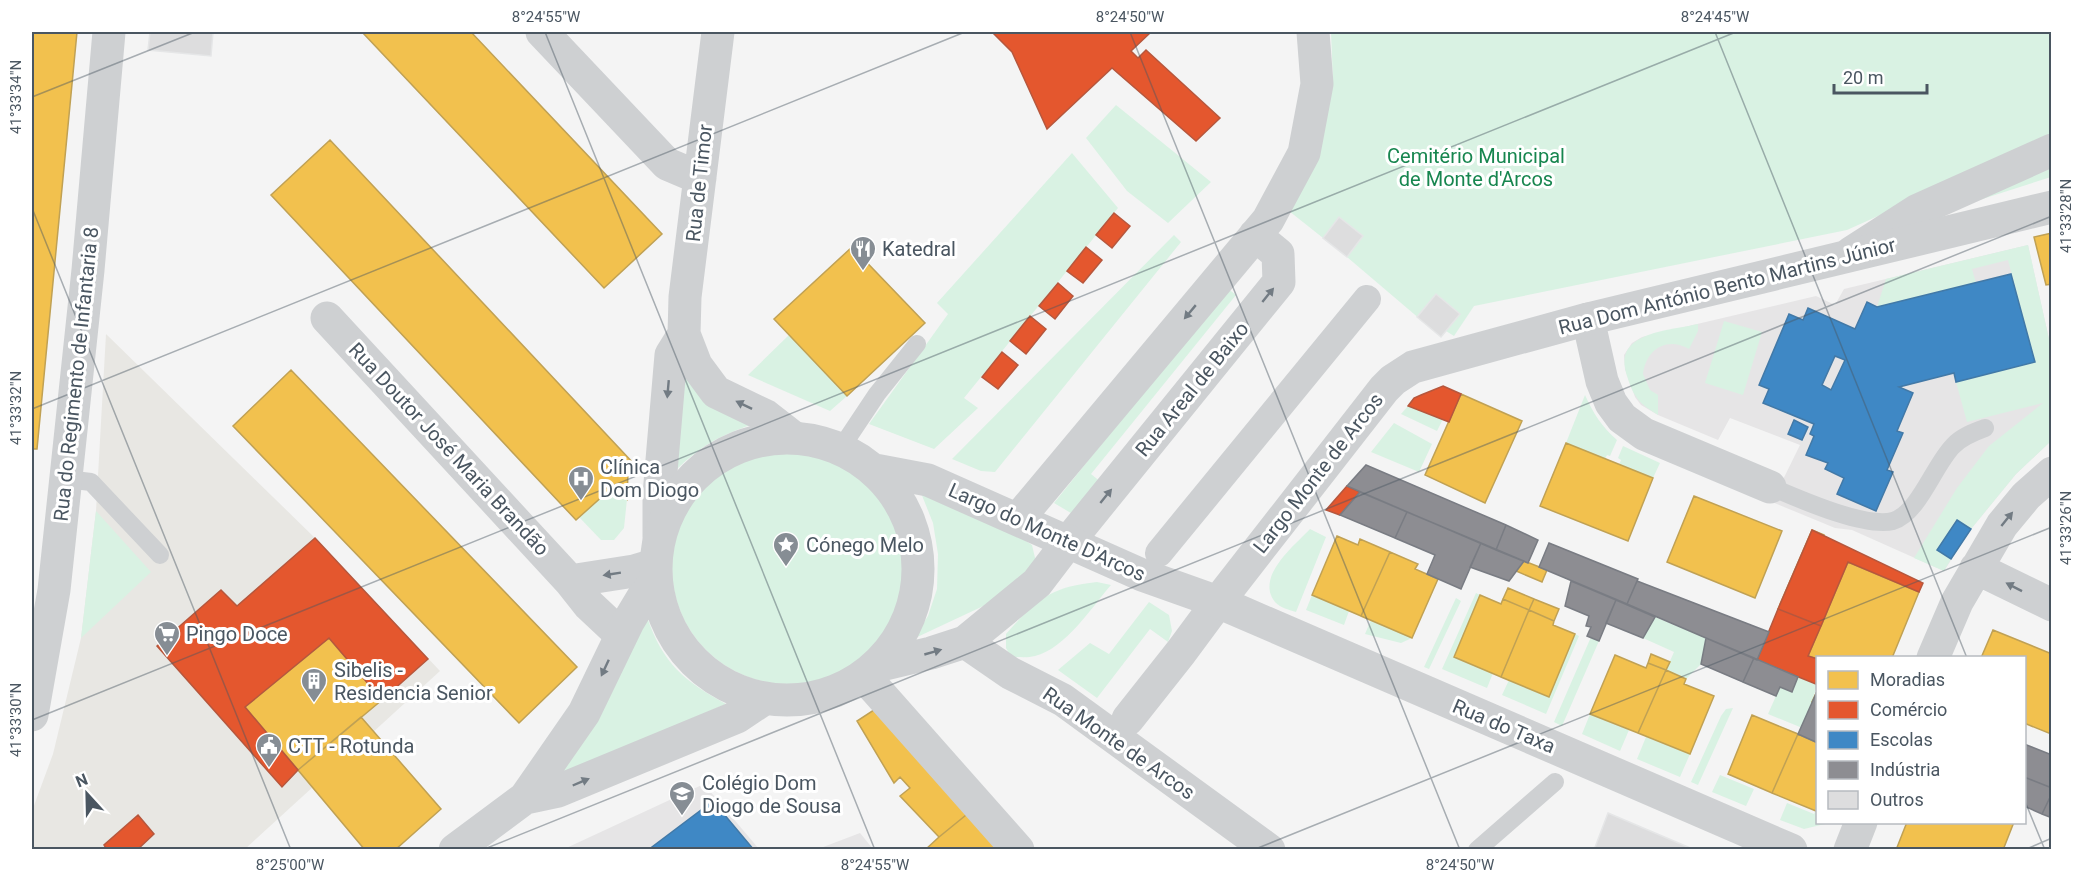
<svg xmlns="http://www.w3.org/2000/svg" width="2083" height="881" font-family="Roboto,sans-serif">
<style>
.commercial{fill:#e8e7e3}
.education{fill:#e6e5e6}
.green{fill:#d9f2e3}
.homes{fill:#f2c14e;stroke:#c0a154;stroke-width:1.5}
.shops{fill:#e4572e;stroke:#b6573d;stroke-width:1.5}
.schools{fill:#3f88c5;stroke:#4279a7;stroke-width:1.5;fill-rule:evenodd}
.industry{fill:#8d8d92;stroke:#797c83;stroke-width:1.5}
.building{fill:#ddddde;stroke:#e5e6e7;stroke-width:1.5}
.lines{fill:none;stroke-linecap:round;stroke-linejoin:round}
.service{stroke:#ced0d2;stroke-width:18}
.pedestrian{stroke:#ced0d2;stroke-width:28}
.minor{stroke:#ced0d2;stroke-width:33}
.tertiary{stroke:#ced0d2;stroke-width:33}
.oneway{fill:#727b83}
.ticks{fill:none;stroke:#4a5661;stroke-width:1.5;stroke-opacity:0.45}
.labels{text-anchor:middle;dominant-baseline:central;stroke-width:6;stroke-linejoin:round;paint-order:stroke}
.park-label{font-size:20px;fill:#17864f;stroke:#fff}
.street-label{font-size:20px;fill:#4a5661;stroke:#fff}
.poi-label{font-size:20px;fill:#4a5661;stroke:#fff;text-anchor:start}
.neatline{fill:none;stroke:#4a5661;stroke-width:2}
.ticks-label{font-size:15px;text-anchor:middle;fill:#4a5661}
</style>
<rect width="100%" height="100%" fill="#f4f4f4"/>
<!-- commercial -->
<path class="commercial" d="M106,334L315,538L440,671L245,849H32V811L53,754L81,638L96,511Z"/>
<!-- education -->
<path class="education" d="M2028,245L2051,348V441L2016,474L1971,529L1944,571L1852,530L1835,528L1772,502L1800,445L1730,418L1718,440L1658,415L1641,405L1635,397L1625,369L1624,355L1632,343L1642,337L1816,296L1835,305L1844,289Z
M704,784L759,849L562,850Z
M860,833L873,849H818Z"/>
<!-- green -->
<path class="green" d="M1331,32H2051V138L1847,230L1474,306L1454,336L1446,331L1441,337L1347,257L1289,211L1333,82Z
M1116,105L1211,182L1168,223L1127,191L1086,138Z
M1072,153L1118,208L964,398L978,408L934,449L869,424L948,314L937,303Z
M2051,157V177L1970,203Z
M1174,235L1181,242L995,472L981,471L952,459Z
M2028,245L2051,348V441L2016,474L1971,529L1956,520L1938,549L1951,559L1944,571L1914,558L1957,488L1989,446L2043,403L1967,422L1956,382L2035,362L2008,260L1972,269L1976,283L1877,307L1886,279Z
M1227,288L1236,295L1091,474L1102,483L1076,516L1054,503Z
M1724,321L1762,332L1743,395L1705,383Z
M1698,324V331L1689,349C1667,336 1646,349 1643,374L1650,390L1658,395V415C1639,403 1634,398 1627,376C1612,332 1668,331 1698,324Z
M789,335L847,396L830,411L748,375Z
M685,373L753,424C719,436 702,445 676,470Z
M1585,395C1593,413 1602,427 1617,440L1610,456L1607,455L1605,459L1566,443Z
M1408,406L1443,419L1437,431L1401,414Z
M1394,423L1432,444L1419,472L1371,452Z
M1623,446L1660,463L1653,478L1619,465L1621,460L1618,458Z
M672 568a116 116 0 1 1 232 0a116 116 0 1 1-232 0Z
M615,485L627,499L624,528L614,540H601L579,517Z
M921,493L1017,535L1032,545L1036,562L994,601L913,639L928,616L937,589L938,554L933,523Z
M96,511L151,572L81,638Z
M1310,529L1326,537L1296,612C1290,610 1280,608 1275,602C1255,577 1294,546 1310,529Z
M1097,582L1111,585C1092,607 1065,649 1035,656C1028,658 1019,657 1011,657L1006,648V634C1037,599 1050,587 1097,582Z
M1476,593L1480,595L1454,657L1493,673L1487,688L1442,669Z
M1312,595L1349,611L1344,625L1306,610Z
M1456,598L1461,601L1429,669L1424,667Z
M1149,602L1169,615L1172,631L1168,642L1150,629L1097,698L1058,670L1090,643L1109,654Z
M647,617C663,664 684,681 726,704L555,777Z
M1655,617L1706,638L1701,664L1686,679L1666,670L1674,652L1643,638Z
M1371,620L1412,638L1401,643L1365,634Z
M1575,634L1579,636L1546,714L1502,695L1509,680L1549,697Z
M1591,637L1599,641L1562,726L1554,722Z
M1798,677L1817,685L1812,702L1817,705V734L1768,714L1780,687L1792,692Z
M1733,708L1698,785L1691,782L1721,716L1726,709Z
M1590,714L1629,730L1620,751L1582,734Z
M1646,737L1690,754L1680,777L1637,759Z
M1720,775L1754,789L1746,806L1712,792Z
M1787,803L1814,814L1817,807L1818,822L1829,823L1804,829L1780,820Z"/>
<!-- homes -->
<path class="homes" d="M32,32H77L37,449H32Z
M362,32H471L662,234L604,288Z
M330,140L635,465L628,472L627,499L615,485L576,520L271,195Z
M2052,233V284L2046,285L2034,237Z
M852,247L925,323L847,396L774,319Z
M291,370L577,667L519,723L233,426Z
M1461,394L1522,421L1485,503L1425,475Z
M1566,443L1653,478L1628,541L1540,506Z
M1694,496L1782,531L1755,598L1667,562Z
M1812,530L1824,535L1803,586L1790,581Z
M1337,536L1358,545L1360,539L1390,552L1361,616L1312,595Z
M1390,552L1418,564L1415,569L1438,579L1412,638L1361,616Z
M1524,561L1547,570L1542,582L1516,571Z
M1848,562L1919,592L1892,658H1818V659L1808,656Z
M1790,581L1803,586L1797,600L1827,612L1821,626L1778,609Z
M1508,588L1534,599L1529,610L1503,599Z
M1480,595L1501,604L1503,599L1529,610L1501,677L1454,657Z
M1534,599L1559,609L1554,621L1529,610Z
M1529,610L1554,621L1553,625L1575,634L1549,697L1501,677Z
M1788,613L1799,617L1796,626L1785,622Z
M1993,630L2052,654L2051,734L2024,723V658H1981Z
M329,638L382,700L298,770L245,707Z
M1771,643L1791,651L1786,665L1765,656Z
M1651,654L1670,662L1666,670L1648,663Z
M1615,655L1646,668L1648,663L1666,670L1638,733L1590,714Z
M1666,670L1686,679L1684,684L1714,696L1690,754L1638,733Z
M1818,689V705L1812,702Z
M880,706L971,811L939,837L900,796L910,788L900,777L894,783L857,721Z
M1752,715L1798,734L1772,793L1728,774Z
M361,717L441,809L395,850H365L298,770Z
M1798,734L1818,743V807L1816,811L1772,793Z
M971,811L1003,850H925L939,837Z
M1907,822H2014L2003,850H1896Z"/>
<!-- shops -->
<path class="shops" d="M992,32H1151L1131,51L1138,58L1146,50L1220,118L1196,141L1112,68L1047,129L1012,52Z
M1114,213L1130,226L1112,248L1096,235Z
M1086,247L1102,260L1083,283L1067,271Z
M1058,283L1073,296L1055,319L1039,306Z
M1030,316L1046,329L1026,354L1010,341Z
M1002,352L1018,365L998,389L982,377Z
M1443,386L1461,394L1449,422L1408,406L1414,398L1421,395Z
M1347,486L1360,492L1340,515L1326,510Z
M1812,530L1923,583L1919,592L1848,562L1821,626L1778,609Z
M315,538L428,659L382,700L329,638L245,707L298,770L282,787L157,646L221,590L237,606Z
M1778,609L1821,626L1808,656L1818,659V685L1757,660Z
M138,815L154,834L137,850H107L104,845Z"/>
<!-- schools -->
<path class="schools" d="M2011,274L2035,362L1956,382L1954,373L1899,387L1913,393L1897,431L1903,433L1887,470L1893,472L1876,511L1837,494L1844,478L1825,469L1828,463L1806,455L1814,436L1810,434L1814,424L1763,403L1769,389L1759,385L1789,314L1803,320L1808,308L1855,329L1867,302L1877,307ZM1835,356L1845,360L1831,390L1822,385Z
M1794,420L1808,427L1802,440L1788,434Z
M1957,520L1971,529L1951,559L1937,550Z
M713,801L754,850H648Z"/>
<!-- industry -->
<path class="industry" d="M1366,465L1506,525L1496,550L1347,486Z
M1360,492L1407,512L1395,538L1340,515Z
M1407,512L1481,543L1461,589L1427,574L1435,555L1395,538Z
M1506,525L1538,540L1528,563L1496,550Z
M1481,543L1524,561L1509,581L1470,567Z
M1549,543L1638,579L1627,604L1539,567Z
M1571,581L1616,600L1599,641L1587,636L1591,627L1586,626L1589,616L1565,606Z
M1637,581L1769,632L1757,660L1627,604Z
M1616,600L1655,617L1643,638L1606,623Z
M1706,638L1754,658L1743,682L1701,664Z
M1754,658L1798,677L1792,692L1780,687L1776,696L1743,682Z
M1818,689V743L1798,734Z
M2024,744L2052,755V788L2024,777Z
M2024,777L2052,788V793L2042,814L2024,806Z
M2052,793V818L2042,814Z"/>
<!-- building -->
<path class="building" d="M150,32H213L211,56L148,50Z
M1339,217L1363,236L1347,257L1323,238Z
M1436,294L1460,314L1441,337L1417,317Z
M1608,813L1695,850H1594Z"/>
<g class="lines">
<!-- service -->
<path class="service" d="M841,448L877,394L917,344
M66,479L91,482L160,555
M1778,490C1804,501 1866,528 1893,521C1919,513 1934,465 1953,446C1961,437 1974,432 1985,428
M1477,850L1555,782"/>
<!-- pedestrian -->
<path class="pedestrian" d="M1159,553L1367,299"/>
<!-- minor -->
<path class="minor" d="M542,32L667,164L700,178
M718,32L685,297L684,334L696,365L716,392L766,416L793,437
M1851,253L1918,210L2052,150
M327,318L570,581L589,605L621,635
M1588,319L1602,381L1611,403L1622,418L1644,434L1770,487
M1018,519L1268,220L1304,153L1317,84L1313,32
M659,537V495L671,355L684,334
M1069,541L1279,282L1278,254L1255,235
M1976,568L2052,605
M570,581L634,571L654,565
M965,642L1010,673L1063,700L1269,850
M1933,658L1957,602L2002,525L2026,496L2052,473
M864,676L1018,850
M32,715L54,590L88,270L109,32
M1128,719L1181,652L1218,602
M1850,850L1861,822"/>
<!-- tertiary -->
<path class="tertiary" d="M656 569a131 131 0 1 1 262 0a131 131 0 1 1-262 0Z
M875,470L928,480L1142,575L1218,602L1384,389L1393,380L1413,367L1588,319L2052,207
M1218,602L1791,850
M877,666L931,653L965,642L1037,583L1069,541
M525,798L558,791L737,717L764,699
M455,850L525,798L584,713L628,622L643,597L656,582"/>
</g>
<!-- one-way arrows -->
<defs><path id="oneway-solid" d="M-6-.8H1V-3.2L6.5 0L1 3.2V.8H-6Z" transform="scale(1.5)"/></defs>
<g class="oneway">
<use href="#oneway-solid" transform="translate(1268 295) rotate(-51)"/>
<use href="#oneway-solid" transform="translate(1190 312) rotate(130)"/>
<use href="#oneway-solid" transform="translate(668 389) rotate(95)"/>
<use href="#oneway-solid" transform="translate(744 405) rotate(-154)"/>
<use href="#oneway-solid" transform="translate(1106 496) rotate(-51)"/>
<use href="#oneway-solid" transform="translate(2007 519) rotate(-51)"/>
<use href="#oneway-solid" transform="translate(612 574) rotate(171)"/>
<use href="#oneway-solid" transform="translate(2014 587) rotate(-153)"/>
<use href="#oneway-solid" transform="translate(933 652) rotate(-16)"/>
<use href="#oneway-solid" transform="translate(605 668) rotate(115)"/>
<use href="#oneway-solid" transform="translate(581 782) rotate(-23)"/>
</g>
<!-- ticks -->
<path class="ticks" d="M545,32L875,850M1130,32L1460,850M1715,32L1967,658M32,97L195,32M32,208L291,850M32,409L965,32M32,720L1736,32M2024,799L2045,850M482,850L2052,216M1253,850L2052,527M2024,850L2052,838"/>
<!-- icons -->
<defs>
<symbol id="restaurant-pin" viewBox="-11 -11 22 30"><path d="M0 17L-7.5 6A9.5 9.5 0 1 1 7.5 6Z" fill="#868d94" stroke="#fff"/><path d="M-5-6h1v4h1v-4h1v4h1v-4h1v5L-1.5 .5V6h-2V.5L-5-1ZM5-6V6H3V1.5H1.5Q1.5-4 5-6Z" fill="#fff"/></symbol>
<symbol id="hospital-pin" viewBox="-11 -11 22 30"><path d="M0 17L-7.5 6A9.5 9.5 0 1 1 7.5 6Z" fill="#868d94" stroke="#fff"/><path d="M-5-5h3v3.5h4V-5h3V5h-3V1.5h-4V5h-3Z" fill="#fff"/></symbol>
<symbol id="sight-pin" viewBox="-11 -11 22 30"><path d="M0 17L-7.5 6A9.5 9.5 0 1 1 7.5 6Z" fill="#868d94" stroke="#fff"/><path d="M0-6L1.8-2.2L6-1.7L2.9 1.2L3.7 5.4L0 3.3L-3.7 5.4L-2.9 1.2L-6-1.7L-1.8-2.2Z" fill="#fff"/></symbol>
<symbol id="supermarket-pin" viewBox="-11 -11 22 30"><path d="M0 17L-7.5 6A9.5 9.5 0 1 1 7.5 6Z" fill="#868d94" stroke="#fff"/><path d="M-6-5.5h2.5l.6 2H6L4.5 2H-2.5L-4.4-4H-6ZM-1.5 3.2a1.3 1.3 0 1 0 .1 0ZM3 3.2a1.3 1.3 0 1 0 .1 0Z" fill="#fff"/></symbol>
<symbol id="building-pin" viewBox="-11 -11 22 30"><path d="M0 17L-7.5 6A9.5 9.5 0 1 1 7.5 6Z" fill="#868d94" stroke="#fff"/><path d="M-4-6H4V6H1V3H-1V6H-4ZM-2.5-4.3h1.7v1.8h-1.7ZM.8-4.3h1.7v1.8H.8ZM-2.5-1h1.7V.8h-1.7ZM.8-1h1.7V.8H.8Z" fill="#fff"/></symbol>
<symbol id="civic-pin" viewBox="-11 -11 22 30"><path d="M0 17L-7.5 6A9.5 9.5 0 1 1 7.5 6Z" fill="#868d94" stroke="#fff"/><path d="M-.6-6.5H3V-4.5H.6V-3L4-1V1h2V6H-6V1h2V-1L-.6-3ZM-1.2 2.5V6h2.4V2.5Z" fill="#fff"/></symbol>
<symbol id="school-pin" viewBox="-11 -11 22 30"><path d="M0 17L-7.5 6A9.5 9.5 0 1 1 7.5 6Z" fill="#868d94" stroke="#fff"/><path d="M0-5L7-2L0 1L-7-2ZM-4 1L0 2.5L4 1V4Q0 6-4 4Z" fill="#fff"/></symbol>
</defs>
<g fill-rule="evenodd">
<use href="#restaurant-pin" x="848" y="234" width="30" height="40"/>
<use href="#hospital-pin" x="566" y="464" width="30" height="40"/>
<use href="#sight-pin" x="771" y="530" width="30" height="40"/>
<use href="#supermarket-pin" x="152" y="619" width="30" height="40"/>
<use href="#building-pin" x="299" y="666" width="30" height="40"/>
<use href="#civic-pin" x="254" y="731" width="30" height="40"/>
<use href="#school-pin" x="667" y="779" width="30" height="40"/>
</g>
<g class="labels">
<!-- park labels -->
<g class="park-label">
<text x="1476" y="156">Cemitério Municipal<tspan x="1476" dy="23">de Monte d'Arcos</tspan></text>
</g>
<!-- street labels -->
<g class="street-label">
<text transform="translate(699 183) rotate(-84)">Rua de Timor</text>
<text transform="translate(1727 286) rotate(-14)">Rua Dom António Bento Martins Júnior</text>
<text transform="translate(76 374) rotate(-84)">Rua do Regimento de Infantaria 8</text>
<text transform="translate(1192 389) rotate(-51)">Rua Areal de Baixo</text>
<text transform="translate(449 449) rotate(47)">Rua Doutor José Maria Brandão</text>
<text transform="translate(1318 473) rotate(-52)">Largo Monte de Arcos</text>
<text transform="translate(1047 532) rotate(24)">Largo do Monte D'Arcos</text>
<text transform="translate(1504 726) rotate(23)">Rua do Taxa</text>
<text transform="translate(1119 743) rotate(35)">Rua Monte de Arcos</text>
</g>
<!-- poi labels -->
<g class="poi-label">
<text x="882" y="249">Katedral</text>
<text x="600" y="467">Clínica<tspan x="600" dy="23">Dom Diogo</tspan></text>
<text x="806" y="545">Cónego Melo</text>
<text x="186" y="634">Pingo Doce</text>
<text x="334" y="670">Sibelis -<tspan x="334" dy="23">Residencia Senior</tspan></text>
<text x="288" y="746">CTT - Rotunda</text>
<text x="702" y="783">Colégio Dom<tspan x="702" dy="23">Diogo de Sousa</tspan></text>
</g>
</g>
<!-- border -->
<rect width="2083" height="881" fill="none" stroke="#ffffff" stroke-width="66"/>
<!-- legend -->
<rect x="1816" y="656" width="210" height="168" fill="#ffffff" stroke="#b7bbc0" stroke-width="1.5"/>
<rect x="1828" y="671" width="30" height="18" fill="#f2c14e" stroke="#b7bbc0" stroke-width="1.5"/>
<text x="1870" y="686" font-size="18" fill="#4a5661">Moradias</text>
<rect x="1828" y="701" width="30" height="18" fill="#e4572e" stroke="#b7bbc0" stroke-width="1.5"/>
<text x="1870" y="716" font-size="18" fill="#4a5661">Comércio</text>
<rect x="1828" y="731" width="30" height="18" fill="#3f88c5" stroke="#b7bbc0" stroke-width="1.5"/>
<text x="1870" y="746" font-size="18" fill="#4a5661">Escolas</text>
<rect x="1828" y="761" width="30" height="18" fill="#8d8d92" stroke="#b7bbc0" stroke-width="1.5"/>
<text x="1870" y="776" font-size="18" fill="#4a5661">Indústria</text>
<rect x="1828" y="791" width="30" height="18" fill="#ddddde" stroke="#b7bbc0" stroke-width="1.5"/>
<text x="1870" y="806" font-size="18" fill="#4a5661">Outros</text>
<!-- north arrow -->
<g transform="translate(87 794) rotate(338)" stroke="#ffffff" stroke-width="4.5" paint-order="stroke">
<path d="M0-4.5L10 22L0 15L-10 22Z" fill="#4a5661"/>
<text y="-9" font-size="16" font-weight="bold" text-anchor="middle" fill="#4a5661">N</text>
</g>
<!-- scale -->
<path d="M1834 84v9h93v-9" fill="none" stroke="#4a5661" stroke-width="3"/>
<text x="1843" y="84" font-size="18" fill="#4a5661" stroke="#ffffff" stroke-width="4.5" paint-order="stroke">20 m</text>
<rect x="33" y="33" width="2017" height="815" class="neatline"/>
<g class="ticks-label">
<text x="546" y="22">8°24'55"W</text>
<text x="1130" y="22">8°24'50"W</text>
<text x="1715" y="22">8°24'45"W</text>
<text transform="translate(16 97) rotate(-90)" y="5">41°33'34"N</text>
<text transform="translate(2066 216) rotate(-90)" y="5">41°33'28"N</text>
<text transform="translate(16 408) rotate(-90)" y="5">41°33'32"N</text>
<text transform="translate(2066 528) rotate(-90)" y="5">41°33'26"N</text>
<text transform="translate(16 720) rotate(-90)" y="5">41°33'30"N</text>
<text x="290" y="870">8°25'00"W</text>
<text x="875" y="870">8°24'55"W</text>
<text x="1460" y="870">8°24'50"W</text>
</g>
</svg>
